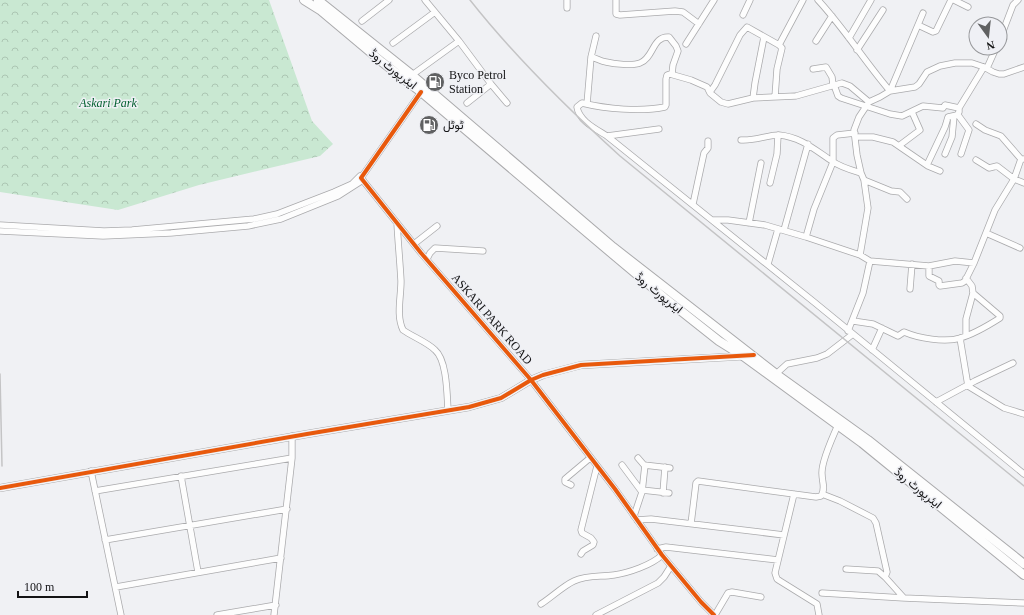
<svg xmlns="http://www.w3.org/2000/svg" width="1024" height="615" font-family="'Times New Roman',Vazirmatn,serif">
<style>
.park{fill:url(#park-crowns)}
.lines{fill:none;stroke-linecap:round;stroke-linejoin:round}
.street-casing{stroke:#aaaaac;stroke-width:7}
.secondary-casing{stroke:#aaaaac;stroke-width:8}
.primary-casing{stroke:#aaaaac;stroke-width:10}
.street{stroke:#fdfdfd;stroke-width:5.5}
.secondary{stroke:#fdfdfd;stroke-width:7}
.primary{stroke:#fdfdfd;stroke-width:8}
.rail{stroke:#c4c4c5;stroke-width:1.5}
.cycleway-casing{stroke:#eff0f5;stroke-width:6}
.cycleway{stroke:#e8590c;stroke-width:4}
.labels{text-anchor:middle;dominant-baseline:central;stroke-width:3;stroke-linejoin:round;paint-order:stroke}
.street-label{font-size:12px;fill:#131314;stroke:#eff0f5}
.poi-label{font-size:12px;fill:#131314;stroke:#eff0f5;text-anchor:start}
.park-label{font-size:12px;font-style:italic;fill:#036030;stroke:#eff0f5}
</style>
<defs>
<pattern id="park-crowns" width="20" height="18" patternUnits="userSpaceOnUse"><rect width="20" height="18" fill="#c9e8d2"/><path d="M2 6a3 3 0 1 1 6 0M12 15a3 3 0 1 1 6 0" fill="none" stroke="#acc6b3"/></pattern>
</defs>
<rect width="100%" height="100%" fill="#f0f1f4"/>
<!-- park -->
<path class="park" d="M0,0H269L312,121L333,144L320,156L199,185L118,210L0,192Z"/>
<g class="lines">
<defs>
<path id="street" d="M425,0L459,41L491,84L507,103
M567,0V8
M616,0V14L620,15L675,11L683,12L699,24
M818,0C844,28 865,62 890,91L923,13
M954,0L968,7
M743,15L750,0
M362,21L389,0
M918,25L933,32L936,31L951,0
M849,38L871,0
M1000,39L1013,5L1018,0
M816,41L832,16
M393,43L435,12
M686,44L714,0
M779,45L803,0
M857,50L883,10
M591,57C596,58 600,61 606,62C614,64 633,66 640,63C654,58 652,36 669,37L676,46L678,51L673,65L672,74
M987,68L996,48
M813,69L826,67L832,77L833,85
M412,75L459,41
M834,85L838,96L841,98L890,114L902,116L923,106L943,108L945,105L959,108L984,67
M421,92L361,178L421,253L531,380L615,489L662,555L701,602L714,615
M710,92L715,85L740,35L747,27L779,45L782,48L777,69L775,97
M753,98L755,83L764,37
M467,103L491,84
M587,104L591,57L596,36
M958,115L969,130L961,154
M976,124L985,130L1001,136L1021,159
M659,129L607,136C596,129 579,121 577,107L582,103C606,109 641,112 665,107L666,105V79L667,75L670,74L691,80L707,87L710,93L721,102L728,104L753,98L796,96L842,83L850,86L869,102
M607,136L814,302L1024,474
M855,137H873L893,142L928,166L940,171
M741,140C754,141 768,135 779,135C801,137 815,150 832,161C840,167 851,170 861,173
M900,145L920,130L912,112
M945,154L952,137L954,116
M976,160L989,168L997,166L1014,179L1021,159H1024
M927,165L945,127L948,117L957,115L959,112V108
M864,180L891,191L900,192L907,199
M770,183L777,154L778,135
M693,204L704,153L708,148V141
M712,220H728L765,225L806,237L860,255L870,261L929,266L955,261L974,263L995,210L1014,179L1024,183
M397,223C398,242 400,262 401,281C401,298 396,315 403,330C413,337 427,342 435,350C447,360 447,395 448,410
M749,223L761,163
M0,225L104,231L132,230L254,219L277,214L334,192L352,184L360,176L361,178
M784,230L808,144
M0,231L103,236L171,233L248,226L281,219L338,196L363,180
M986,233L1020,248
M806,237L814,209L833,162V138L837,135L855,133
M414,244L437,226
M860,255L868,208L864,180L861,173L857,155L854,130L859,117L869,102L880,97L890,91L915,87L919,84L927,72L940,66L955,63H972L984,67L993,72L999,74H1004L1024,67
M427,259L430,253L435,248L483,251
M768,264L778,229
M929,266V276L939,281V285L940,286L962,283L965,281L974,263
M910,289L912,264
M853,321L873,324L898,336L904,332C918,338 945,343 960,338C971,335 989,325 1000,318V316L973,293L972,286L966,278
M848,331L863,293L870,261
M966,335V319L973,293
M960,338L968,386L1004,408L1024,414
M872,350L882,328
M776,374L787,364L817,358L827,354L853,334
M936,402L975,381L1013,363
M638,458L644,465L670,468
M622,465L642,492
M91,471L121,615
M181,476L198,572
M571,485L565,482V479L590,458
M642,490L669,493
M95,491L292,458
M663,493L665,467
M794,494L775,573L777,579L780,581L817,604L819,615
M822,494L840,501L873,518L876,523L887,572L885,577L904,598L1024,603
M634,516L642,492L645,465
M637,520L651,519L784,535
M691,524L696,483L698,481L816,497L821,496C826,489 822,482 822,474C821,463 833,436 838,425
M105,540L287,509
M657,549L666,547L778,560
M581,554L583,551L593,545L594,542L591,538L582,533L581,530L597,466
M846,569L878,571L885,577
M116,587L281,558
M822,593L904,598
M541,604C552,597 563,586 574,581C587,575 601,577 614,575C628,573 652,565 662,555
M217,615L276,605
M274,615L292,458V436
M596,615L658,583L664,577L671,566
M715,615L728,593L732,592L761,597"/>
<path id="secondary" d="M0,488L307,434L469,407L501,398L531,380L543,375L581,365L746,356"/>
<path id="primary" d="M304,0L320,10L382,62L421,92L610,252L666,299L719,341L743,356L862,443L1024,575
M318,0L412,75L613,247L776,374L868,440L1024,564"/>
</defs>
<!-- street casing -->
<use href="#street" class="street-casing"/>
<!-- secondary casing -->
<use href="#secondary" class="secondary-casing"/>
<!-- primary casing -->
<use href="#primary" class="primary-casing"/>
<!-- street -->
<use href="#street" class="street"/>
<!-- secondary -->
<use href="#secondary" class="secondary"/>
<!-- primary -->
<use href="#primary" class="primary"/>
<!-- rail -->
<path class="rail" d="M470,0C515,57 566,107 620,156L1024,486
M0,374L2,466"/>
<defs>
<path id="cycleway" d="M421,92L361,178L421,253L531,380L615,489L662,555L701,602L714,615
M0,488L307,434L469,407L501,398L531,380L543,375L581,365L754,355"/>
</defs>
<!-- cycleway casing -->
<use href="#cycleway" class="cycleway-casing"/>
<!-- cycleway -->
<use href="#cycleway" class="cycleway"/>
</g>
<!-- icons -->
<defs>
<symbol id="fuel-disc" viewBox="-11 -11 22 22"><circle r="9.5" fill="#606162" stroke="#eff0f5"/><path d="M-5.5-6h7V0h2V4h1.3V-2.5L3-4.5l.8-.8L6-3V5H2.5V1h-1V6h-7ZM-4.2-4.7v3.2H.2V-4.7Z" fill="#fff"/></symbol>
</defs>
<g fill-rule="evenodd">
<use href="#fuel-disc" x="424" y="71" width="22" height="22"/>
<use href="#fuel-disc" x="418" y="114" width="22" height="22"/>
</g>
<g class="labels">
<!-- street labels -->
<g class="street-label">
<text transform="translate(393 69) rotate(38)">ایئرپورٹ روڈ</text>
<text transform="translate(659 293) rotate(39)">ایئرپورٹ روڈ</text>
<text transform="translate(492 319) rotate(49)">ASKARI PARK ROAD</text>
<text transform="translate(918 488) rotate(39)">ایئرپورٹ روڈ</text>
</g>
<!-- poi labels -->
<g class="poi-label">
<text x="449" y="75">Byco Petrol<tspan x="449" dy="14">Station</tspan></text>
<text x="443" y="125">ٹوٹل</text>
</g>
<!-- park labels -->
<g class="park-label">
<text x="108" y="103">Askari Park</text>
</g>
</g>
<!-- north arrow -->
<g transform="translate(988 36) rotate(165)"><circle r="19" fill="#eff0f5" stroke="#97989b"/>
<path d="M0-3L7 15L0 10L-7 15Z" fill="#606162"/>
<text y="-6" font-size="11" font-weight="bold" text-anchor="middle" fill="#131314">N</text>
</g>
<!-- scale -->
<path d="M18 591v6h69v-6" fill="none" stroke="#131314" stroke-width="2"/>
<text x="24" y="591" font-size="12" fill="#131314" stroke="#eff0f5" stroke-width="3" paint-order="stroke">100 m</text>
</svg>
